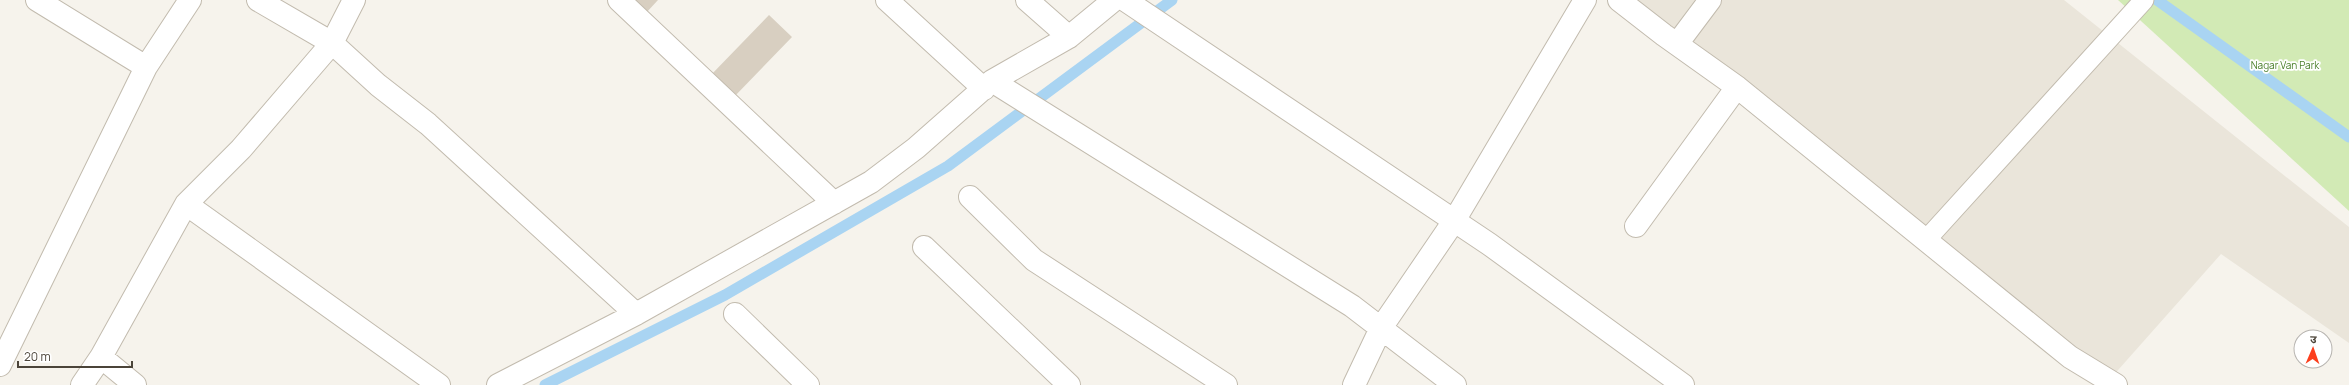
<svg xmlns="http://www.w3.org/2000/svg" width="2349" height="385" font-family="Manrope,'Noto Sans Devanagari',sans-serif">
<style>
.residential{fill:#eae5da}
.green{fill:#d2eab5}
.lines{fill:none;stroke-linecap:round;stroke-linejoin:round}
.stream{stroke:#a9d4f2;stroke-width:11}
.building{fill:#d8cfc1}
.lane-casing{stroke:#c2bbae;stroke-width:21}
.street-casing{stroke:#c2bbae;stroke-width:24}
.lane{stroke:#fff;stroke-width:19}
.street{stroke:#fff;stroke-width:22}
.labels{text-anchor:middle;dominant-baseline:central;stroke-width:3.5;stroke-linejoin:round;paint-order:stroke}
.park-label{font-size:10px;fill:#4a7f2a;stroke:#fff}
</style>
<rect width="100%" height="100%" fill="#f6f3ec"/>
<!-- residential -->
<path class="residential" d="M1635,0H2064L2349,227V343L2221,254L2111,378Z"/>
<!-- green -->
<path class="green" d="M2118,0H2349V211Z"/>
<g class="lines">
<!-- stream -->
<path class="stream" d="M2157,0L2349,137
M545,385L725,295L948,166L1172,0"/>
</g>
<!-- building -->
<path class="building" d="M632,0H658L646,13Z
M769,15L792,37L733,98L710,76Z"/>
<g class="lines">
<defs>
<path id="lane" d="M1926,240L2144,0"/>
<path id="street" d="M37,0L146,67L190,0
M258,0L332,43L378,85L428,124L636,314
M619,0L834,203
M887,0L984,89
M1027,0L1069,37
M1125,0L1489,244L1683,385
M1619,0L1664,35L1737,87L2070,357L2116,385
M1677,44L1710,0
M992,81L1352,306L1455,385
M970,197L1034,260L1226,385
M186,204L439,385
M1636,226L1737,87
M924,247L1069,385
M735,314L808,385
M101,357L135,385
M0,365L146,67
M82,385L101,357L186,204L241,149L332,43L354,0
M498,385L636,314L871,182L916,148L992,81L1069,37L1114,0
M1354,385L1381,328L1454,221L1585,0"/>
</defs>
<!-- lane casing -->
<use href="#lane" class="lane-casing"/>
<!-- street casing -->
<use href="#street" class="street-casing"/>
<!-- lane -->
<use href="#lane" class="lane"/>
<!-- street -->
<use href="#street" class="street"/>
</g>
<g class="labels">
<!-- park labels -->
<g class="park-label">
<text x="2285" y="65">Nagar Van Park</text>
</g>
</g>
<!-- north arrow -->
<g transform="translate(2313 349) rotate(2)"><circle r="19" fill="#ffffff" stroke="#b7b4b0"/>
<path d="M0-3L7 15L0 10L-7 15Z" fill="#fc3f1d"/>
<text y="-6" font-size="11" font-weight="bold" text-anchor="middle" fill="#4b4439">उ</text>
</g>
<!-- scale -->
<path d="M18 361v6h114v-6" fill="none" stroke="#4b4439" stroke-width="2"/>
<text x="24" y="361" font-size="12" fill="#4b4439" stroke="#ffffff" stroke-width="3" paint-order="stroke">20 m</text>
</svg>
